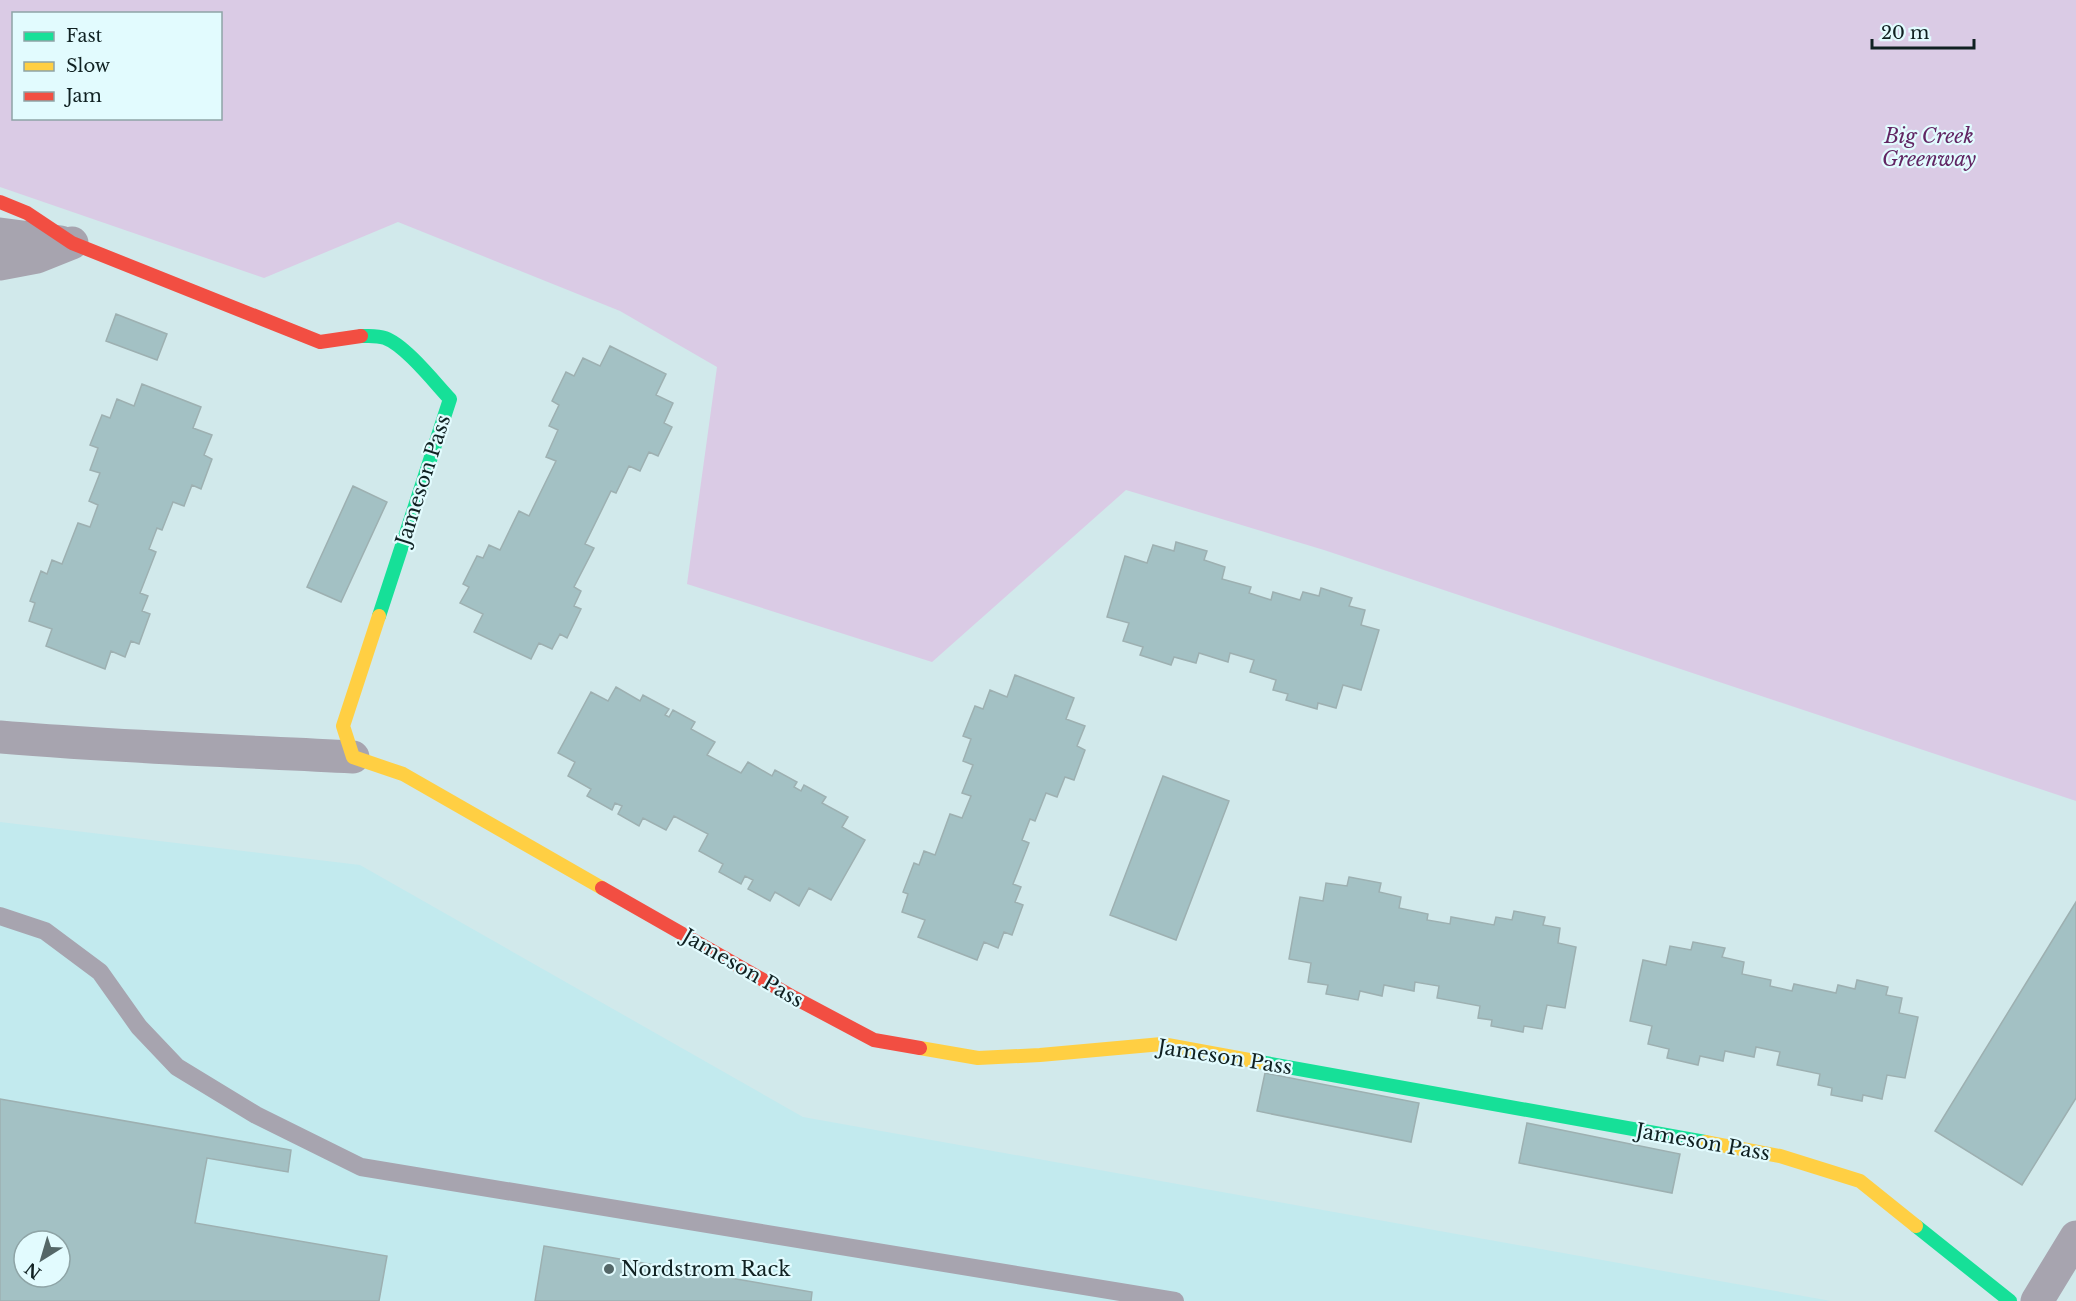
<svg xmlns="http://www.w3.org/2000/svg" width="2076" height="1301" font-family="'Libre Baskerville',serif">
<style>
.built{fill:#c2eaee;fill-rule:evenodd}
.green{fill:#dacbe5;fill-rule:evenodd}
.building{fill:#a3c1c4;stroke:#9db0b1;stroke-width:1.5;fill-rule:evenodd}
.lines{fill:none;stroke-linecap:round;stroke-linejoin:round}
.lane{stroke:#a7a4af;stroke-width:18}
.street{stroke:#a7a4af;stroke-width:33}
.fast{stroke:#16e098;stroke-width:14}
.slow{stroke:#ffcf43;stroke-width:14}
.jam{stroke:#f24e42;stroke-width:14}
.poi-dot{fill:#546768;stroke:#e2fbfe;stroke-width:2}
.labels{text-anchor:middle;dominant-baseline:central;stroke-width:4.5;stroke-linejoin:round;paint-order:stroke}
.park-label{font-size:20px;font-style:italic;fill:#612563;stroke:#e2fbfe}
.street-label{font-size:20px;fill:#102122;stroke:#e2fbfe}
.poi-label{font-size:20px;fill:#102122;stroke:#e2fbfe;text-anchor:start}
</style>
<rect width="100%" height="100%" fill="#d1e9eb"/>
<!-- built -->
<path class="built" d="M0,822L360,865L803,1117L1831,1301H0ZM24,1241H60V1277H24Z"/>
<!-- green -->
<path class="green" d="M0,0H2076V801L1324,550L1126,490L932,662L687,584L717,367L620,311L398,222L264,278L0,187ZM14,14H220V118H14Z"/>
<!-- building -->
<path class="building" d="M116,314L167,334L157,360L106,341Z
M610,346L666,374L656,395L673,403L664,423L672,427L658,456L649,452L640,471L629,466L616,493L611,491L585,544L594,548L574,587L581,591L574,606L581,609L567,638L560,634L552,649L539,643L531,659L474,632L483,614L460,603L469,587L463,584L477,556L483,558L489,545L500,550L519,511L529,516L556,461L546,457L558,430L549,426L559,405L552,401L566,372L574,376L583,358L600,366Z
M142,384L201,407L193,428L212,435L204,455L212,459L201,489L192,485L184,506L173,502L162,530L157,528L149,549L156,552L140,593L148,596L142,611L150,614L139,644L131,641L125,657L111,651L105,669L46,646L52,629L29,621L35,603L30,601L41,571L47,574L52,560L62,564L78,523L90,527L98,505L89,501L100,473L90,470L98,448L90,445L102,415L110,418L117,399L134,406Z
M353,486L387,502L341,602L307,587Z
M1176,542L1207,551L1204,560L1225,567L1222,579L1251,587L1249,593L1271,600L1273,592L1300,600L1303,592L1319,596L1321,588L1352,598L1349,606L1365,610L1361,625L1379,630L1361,690L1343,685L1336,708L1318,703L1317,709L1286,700L1288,694L1273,690L1276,680L1250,672L1254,660L1230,653L1228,662L1199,653L1196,663L1174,657L1171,665L1140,655L1143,647L1123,641L1129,623L1107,617L1125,556L1147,563L1153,545L1174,551Z
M1015,675L1074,698L1066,719L1085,726L1077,746L1085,750L1074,780L1065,777L1057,797L1046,793L1035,821L1030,819L1022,840L1029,843L1013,884L1021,887L1015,902L1023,905L1012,935L1004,932L998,948L984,942L977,960L918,937L925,920L902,912L908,894L903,892L914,863L919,865L924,851L935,855L950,814L962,818L971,796L962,793L973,765L963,761L971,739L963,736L975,706L983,709L990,690L1007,697Z
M616,687L640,701L643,695L669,709L665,715L669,717L673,710L695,722L691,729L715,742L707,755L741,773L748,762L772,776L775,770L797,782L794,787L801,791L804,785L826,797L822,803L848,817L842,827L865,840L831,900L809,888L799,906L775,892L770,901L748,889L753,880L745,876L741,884L719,872L723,864L699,851L708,834L674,816L666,830L643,818L639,826L618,814L622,806L615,803L612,810L587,796L591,789L568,776L575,762L558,753L591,692L608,701Z
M1163,776L1229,801L1176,940L1110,915Z
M1349,877L1381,883L1379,892L1401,897L1399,908L1428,914L1427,920L1450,924L1451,917L1494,925L1496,917L1512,920L1514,911L1545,917L1543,925L1560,928L1558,943L1576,947L1565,1008L1547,1005L1542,1029L1524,1026L1523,1032L1491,1026L1492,1020L1478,1018L1480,1006L1437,998L1439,986L1415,982L1414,991L1384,985L1382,996L1360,991L1358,1000L1326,994L1328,985L1308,982L1311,963L1289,959L1300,897L1323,901L1326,883L1347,886Z
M2076,902V1098L2022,1185L1935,1131Z
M1693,942L1725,948L1722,957L1744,962L1742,974L1771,980L1770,986L1792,991L1794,984L1836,993L1838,985L1855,989L1857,980L1888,987L1886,995L1902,998L1899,1013L1918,1017L1905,1078L1887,1075L1882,1099L1863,1095L1862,1101L1831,1095L1832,1088L1818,1085L1820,1074L1777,1065L1780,1052L1756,1047L1754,1057L1725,1051L1723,1061L1700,1056L1698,1065L1667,1058L1669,1049L1648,1044L1652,1026L1630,1021L1643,960L1666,965L1670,946L1691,950Z
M1265,1073L1419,1103L1411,1142L1257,1111Z
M0,1099L291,1150L288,1172L207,1158L195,1223L387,1256L379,1301H0ZM24,1241H60V1277H24Z
M1527,1123L1680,1154L1672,1193L1519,1163Z
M544,1246L812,1292L811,1301H535Z"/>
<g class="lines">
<!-- lane -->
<path class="lane" d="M0,916L45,931L100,972L139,1027L177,1067L256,1115L361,1167L1175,1301"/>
<!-- street -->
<path class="street" d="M0,234L61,242
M0,264L37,257L72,243
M0,737C118,747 235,751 353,757
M2037,1301L2076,1237"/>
<!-- fast -->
<path class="fast" d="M361,336C369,336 377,335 385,338C405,345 435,383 450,399L379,616
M1260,1062L1705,1142
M1916,1226L2010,1301"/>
<!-- slow -->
<path class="slow" d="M379,616L343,726L353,757L403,774L602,888
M920,1048L978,1058L1040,1055L1162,1044L1260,1062
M1705,1142L1780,1156L1860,1181L1916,1226"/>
<!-- jam -->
<path class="jam" d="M0,202L27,213L72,243L320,342L361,336
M602,888L793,997L874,1040L920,1048"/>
</g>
<!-- markers -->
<circle class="poi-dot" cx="609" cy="1269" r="6"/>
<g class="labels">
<!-- park labels -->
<g class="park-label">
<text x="1929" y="136">Big Creek<tspan x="1929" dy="23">Greenway</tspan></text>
</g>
<!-- street labels -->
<g class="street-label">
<text transform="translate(423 480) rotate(-72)">Jameson Pass</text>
<text transform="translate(743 968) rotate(30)">Jameson Pass</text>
<text transform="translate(1225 1057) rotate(9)">Jameson Pass</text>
<text transform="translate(1703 1142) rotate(10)">Jameson Pass</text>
</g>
<!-- poi labels -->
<g class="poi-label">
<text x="621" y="1269">Nordstrom Rack</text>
</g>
</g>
<!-- legend -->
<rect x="12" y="12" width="210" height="108" fill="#e2fbfe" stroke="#8ea4a6" stroke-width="1.5"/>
<rect x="24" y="32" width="30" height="9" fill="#16e098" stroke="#8ea4a6" stroke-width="1.5"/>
<text x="66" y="42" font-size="18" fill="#102122">Fast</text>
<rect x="24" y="62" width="30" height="9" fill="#ffcf43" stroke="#8ea4a6" stroke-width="1.5"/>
<text x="66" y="72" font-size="18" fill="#102122">Slow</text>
<rect x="24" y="92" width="30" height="9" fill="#f24e42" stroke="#8ea4a6" stroke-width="1.5"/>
<text x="66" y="102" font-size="18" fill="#102122">Jam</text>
<!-- north arrow -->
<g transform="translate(42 1259) rotate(217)"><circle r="28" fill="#e2fbfe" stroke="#8ea4a6" stroke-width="1.5"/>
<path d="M0-4.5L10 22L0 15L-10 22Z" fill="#546768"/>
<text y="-9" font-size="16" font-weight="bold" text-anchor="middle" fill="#102122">N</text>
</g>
<!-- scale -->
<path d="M1872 39v9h102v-9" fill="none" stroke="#102122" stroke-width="3"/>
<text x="1881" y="39" font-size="18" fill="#102122" stroke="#e2fbfe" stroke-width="4.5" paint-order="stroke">20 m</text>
</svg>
